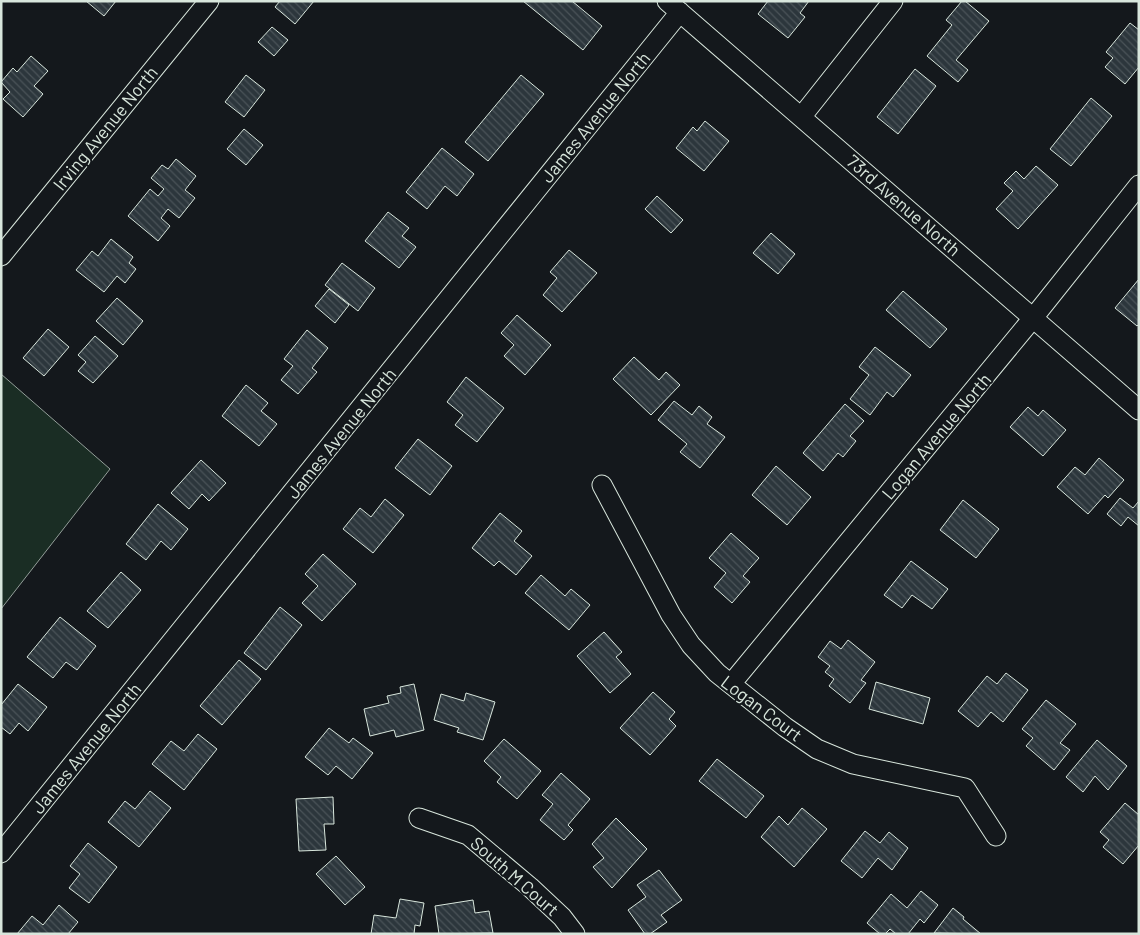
<svg xmlns="http://www.w3.org/2000/svg" width="1140" height="935" font-family="Barlow,sans-serif">
<style>
.park{fill:#1a2d24;stroke:#939e99}
.building{fill:url(#building-back-hatch);stroke:#d8e6dc}
.lines{fill:none;stroke-linecap:round;stroke-linejoin:round}
.street-casing{stroke:#d8e6dc;stroke-width:21}
.street{stroke:#14181c;stroke-width:19}
.labels{text-anchor:middle;dominant-baseline:central;stroke-width:4;stroke-linejoin:round;paint-order:stroke}
.street-label{font-size:18px;fill:#d8e6dc;stroke:#14181c}
</style>
<defs>
<pattern id="building-back-hatch" width="6" height="6" patternUnits="userSpaceOnUse" patternTransform="scale(1.25)"><rect width="6" height="6" fill="#2c363c"/><path d="M-1 5l2 2M0 0l6 6M5-1l2 2" fill="none" stroke="#4a5358"/></pattern>
</defs>
<rect width="100%" height="100%" fill="#14181c"/>
<!-- park -->
<path class="park" d="M1,374L110,469L1,609Z"/>
<!-- building -->
<path class="building" d="M86,1H116L104,16Z
M280,1H314L295,24L275,7Z
M523,1H572L602,26L583,50Z
M768,1H809L800,13L805,17L788,38L758,14Z
M962,1H965L989,21L956,60L968,70L958,82L927,56L952,25L946,20Z
M1130,23L1139,30V67L1125,84L1105,67L1113,58L1106,52Z
M272,27L288,40L274,56L258,42Z
M31,56L48,71L34,86L43,94L23,117L3,99L10,92L1,82L13,68L17,72Z
M915,69L936,86L898,134L877,117Z
M246,75L265,90L244,117L225,102Z
M521,75L544,94L488,161L465,142Z
M1091,98L1112,116L1071,166L1050,149Z
M705,121L729,141L704,171L676,148L693,127L697,131Z
M244,129L263,145L246,165L227,149Z
M442,148L474,174L457,196L445,186L427,209L406,192Z
M176,159L196,176L185,190L195,198L179,218L168,209L161,218L170,226L158,241L128,216L150,189L158,196L164,189L151,178L162,165L168,169Z
M1036,166L1058,185L1018,229L996,209L1013,191L1004,183L1016,171L1024,179Z
M657,196L683,220L671,233L645,209Z
M388,212L409,228L402,236L416,247L399,268L365,241Z
M771,233L795,254L778,274L753,253Z
M111,239L133,257L129,263L136,269L125,283L117,276L104,292L76,270L92,251L98,256Z
M569,250L597,273L562,312L543,295L557,278L550,272Z
M342,263L375,288L358,311L325,285Z
M1139,279V324L1137,326L1115,308Z
M329,289L349,305L335,323L315,306Z
M903,291L947,329L930,348L886,310Z
M117,298L143,321L123,345L96,321Z
M517,315L551,345L525,375L504,356L514,345L501,333Z
M48,329L69,347L44,376L23,358Z
M307,330L328,348L312,368L317,372L298,394L281,380L293,366L284,359Z
M95,336L118,356L93,383L78,371L86,362L78,355Z
M875,347L911,375L893,397L887,392L870,415L850,399L869,375L859,367Z
M634,357L659,380L666,372L680,385L651,415L613,379Z
M466,377L504,408L477,442L455,425L463,415L447,402Z
M246,385L268,403L261,411L277,424L259,446L222,416Z
M674,401L692,415L699,406L712,417L707,424L725,437L700,468L680,452L687,444L658,420Z
M845,404L864,421L850,436L856,441L843,457L838,453L823,471L803,453Z
M1028,407L1038,416L1043,410L1066,430L1043,456L1010,427Z
M418,439L452,466L430,495L395,468Z
M1099,458L1124,480L1108,498L1105,495L1088,514L1057,487L1075,467L1085,475Z
M201,460L226,483L209,501L202,494L189,509L171,493Z
M776,466L811,497L787,525L752,495Z
M1120,498L1133,508L1139,501V526L1128,517L1121,526L1107,514Z
M385,499L404,515L373,553L343,529L360,508L371,517Z
M963,500L999,529L976,558L940,530Z
M158,504L188,529L171,550L161,541L146,560L126,544Z
M500,513L522,531L514,541L532,556L516,575L499,561L494,566L472,548Z
M731,533L759,558L743,576L750,582L732,603L714,587L726,573L709,558Z
M323,554L356,584L322,621L302,603L318,586L305,574Z
M911,561L948,589L932,609L912,595L902,608L884,595Z
M121,572L141,590L108,628L87,611Z
M541,575L565,596L571,589L590,605L569,630L525,593Z
M280,607L302,625L266,670L244,653Z
M60,617L96,646L77,670L66,662L53,678L27,657Z
M604,632L622,652L616,657L631,674L610,693L577,656Z
M848,640L875,662L861,680L866,683L850,703L829,686L834,679L825,672L830,666L818,657L830,641L841,649Z
M239,660L261,679L222,725L200,706Z
M1006,673L1028,690L1003,722L991,712L978,727L958,711L987,676L997,684Z
M876,682L930,698L923,724L869,709Z
M18,684L47,707L28,731L19,723L10,734L1,727V705Z
M414,684L424,730L396,737L394,730L370,736L364,709L389,703L387,696L401,693L400,687Z
M653,692L675,712L669,719L676,726L650,755L620,728Z
M466,693L495,702L483,740L457,732L459,728L434,720L441,694L464,701Z
M1046,700L1076,724L1060,743L1070,750L1054,770L1026,746L1033,738L1022,729Z
M329,728L349,743L353,738L373,753L352,779L336,766L328,775L305,757Z
M198,734L217,749L184,790L152,764L171,741L184,751Z
M504,739L541,771L517,799L497,782L501,777L484,761Z
M1097,740L1127,766L1108,790L1095,776L1083,792L1066,777Z
M717,759L764,796L746,818L699,781Z
M561,773L590,799L568,825L573,830L564,840L540,820L553,804L542,795Z
M150,791L171,808L139,847L108,822L125,801L135,809Z
M333,797L334,824H324L326,850L299,851L296,799Z
M1125,803L1139,815V845L1123,864L1103,847L1109,840L1100,832Z
M802,808L827,829L794,867L761,837L779,816L788,825Z
M616,818L647,849L612,888L593,867L604,858L592,844Z
M865,831L880,843L889,832L908,848L892,870L878,858L862,878L841,861Z
M88,843L117,867L89,903L69,888L80,874L70,866Z
M336,856L365,887L345,905L316,874Z
M659,870L682,900L661,915L667,922L650,934H645L628,910L646,897L637,885Z
M921,891L938,905L924,923L920,919L908,934H896L890,929L885,934H880L867,923L891,894L907,908Z
M400,899L424,903L420,926L415,925L414,934H371L374,915L396,918Z
M473,900L475,913L489,911L493,933L439,934L435,906Z
M59,905L78,922L68,934H17L32,916L43,925Z
M953,908L964,917L963,919L981,934L934,933Z"/>
<g class="lines">
<defs>
<path id="street" d="M667,1L1139,410
M802,116L893,1
M1,256L209,1
M602,485L671,615L691,645L717,673L785,727L817,749L853,764L965,788L996,836
M731,684L1033,318L1139,185
M419,818L468,835L530,887L562,917L575,934
M1,853L680,12"/>
</defs>
<!-- street casing -->
<use href="#street" class="street-casing"/>
<!-- street -->
<use href="#street" class="street"/>
</g>
<g class="labels">
<!-- street labels -->
<g class="street-label">
<text transform="translate(595 117) rotate(-51)">James Avenue North</text>
<text transform="translate(105 128) rotate(-51)">Irving Avenue North</text>
<text transform="translate(904 205) rotate(41)">73rd Avenue North</text>
<text transform="translate(341 433) rotate(-51)">James Avenue North</text>
<text transform="translate(936 436) rotate(-50)">Logan Avenue North</text>
<text transform="translate(762 708) rotate(37)">Logan Court</text>
<text transform="translate(86 748) rotate(-51)">James Avenue North</text>
<text transform="translate(515 876) rotate(41)">South M Court</text>
</g>
</g>
<!-- border -->
<rect width="1140" height="935" fill="none" stroke="#d8e6dc" stroke-width="5"/>
</svg>
